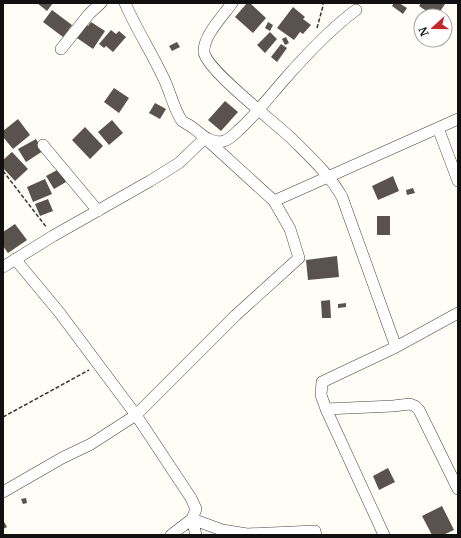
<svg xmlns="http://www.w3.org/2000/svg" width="461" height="538" font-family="Merriweather,serif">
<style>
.building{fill:#5a524d}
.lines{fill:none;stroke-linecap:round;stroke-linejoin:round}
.street-casing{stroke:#444;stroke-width:12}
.path{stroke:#333;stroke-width:1.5;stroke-dasharray:4 2;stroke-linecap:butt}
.street{stroke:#fff;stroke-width:11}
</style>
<rect width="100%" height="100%" fill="#fffdf5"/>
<!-- building -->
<path class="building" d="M37,3H53L47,11Z
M247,3H250L266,18L253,33L235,17Z
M394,3H399L407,8L403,14L392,6Z
M421,3H443L445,4L437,16H434L419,6Z
M293,7L305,17L303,19L311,25L303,34L300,32L294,40L277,28Z
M52,10L72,25L63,37L43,22Z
M91,22L105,31L93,49L77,38L82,32L85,23L88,26Z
M268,22L273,25L270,31L265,28Z
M111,30L116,34L119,31L126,37L113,52L106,46L104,48L99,44Z
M270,32L277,39L265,53L257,45Z
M286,37L289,43L285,45L282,39Z
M177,42L180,47L172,51L169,46Z
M281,44L287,48L277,62L271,57Z
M114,88L129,98L119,113L104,102Z
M225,101L238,112L221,131L208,120Z
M155,103L166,109L160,119L149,113Z
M18,119L30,135L13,149L3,137V131Z
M112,120L123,133L109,145L98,132Z
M85,127L103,146L90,159L72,140Z
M36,139L43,151L26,162L18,149Z
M12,152L28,169L15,181L3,168V160Z
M59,169L66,182L54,189L46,176Z
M393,176L399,191L378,200L372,186Z
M45,179L52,194L33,202L27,187Z
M413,188L415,193L407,195L406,190Z
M48,199L53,211L40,216L35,204Z
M377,216H390V235H377Z
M15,224L27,240L8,253L3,246V232Z
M337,256L339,277L308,280L306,260Z
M330,300L331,318H322L321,301Z
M346,303V307L338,308V304Z
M388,468L395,482L379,490L373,476Z
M26,498L27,503L23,504L21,499Z
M442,506L454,530L443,535H432L422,516Z
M3,520L7,527L3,529Z"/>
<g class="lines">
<defs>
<path id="street" d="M125,3C136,29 152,53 164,79C170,91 174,110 182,121C185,123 189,125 192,127C201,134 212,145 224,141C231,139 236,132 241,128C257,113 270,96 284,80C305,56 330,29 356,10
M232,3C223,16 203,36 204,52C206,70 277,124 292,139C310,157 330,175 342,197L396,347
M61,49L89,14L101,3
M438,128L458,181
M43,145L98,211
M274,201L458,119
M15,259L59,312L136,415L191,498L196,509L192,519L171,535
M3,267L53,236L150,181L179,163L205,138L274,201L290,229L299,258L236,315L136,415L91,444L62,458L3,492
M326,409L393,406L410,404L415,406L419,410L458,489
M192,519L222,530L247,534L315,531L316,535
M192,519L196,535
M384,535L326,409L321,395L322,382L396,347L458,313"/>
</defs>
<!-- street casing -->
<use href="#street" class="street-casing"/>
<!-- path -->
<path class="path" d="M317,28L323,6V3
M3,171L47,228
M3,417L89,370"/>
<!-- street -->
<use href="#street" class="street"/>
</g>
<!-- border -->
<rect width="461" height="538" fill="none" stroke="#111111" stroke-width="8"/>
<!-- north arrow -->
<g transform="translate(433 28) rotate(249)"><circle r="19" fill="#ffffff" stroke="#a0a0a0"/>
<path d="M0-3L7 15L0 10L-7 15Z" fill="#c4262e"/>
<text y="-6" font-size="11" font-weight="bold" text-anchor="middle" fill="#111111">N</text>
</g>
</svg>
